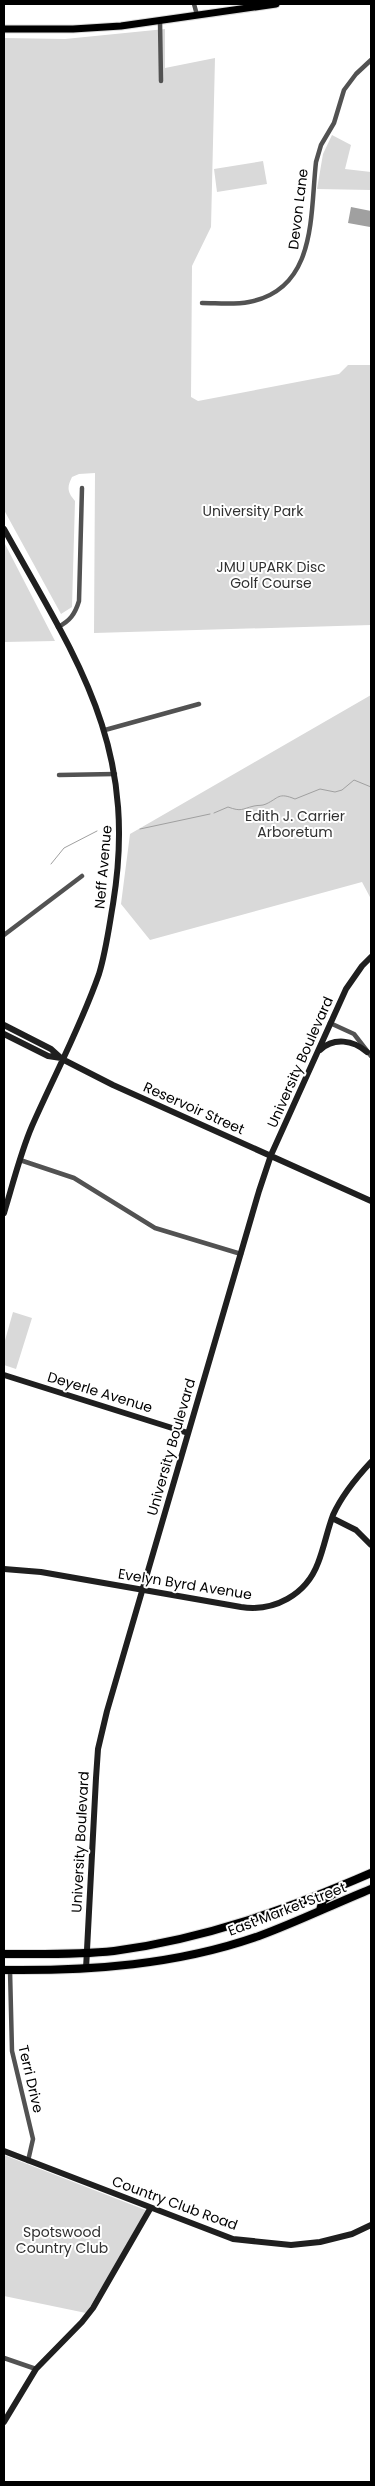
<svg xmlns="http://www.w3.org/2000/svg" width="375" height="2486" font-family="Poppins,sans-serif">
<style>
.green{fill:#d9d9d9}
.water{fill:#a0a0a0}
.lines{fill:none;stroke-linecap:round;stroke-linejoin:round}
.stream{stroke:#a0a0a0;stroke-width:1}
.primary-casing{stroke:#dbdbdb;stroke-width:9}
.highway-casing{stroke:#dbdbdb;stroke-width:10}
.street{stroke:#525252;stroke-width:4.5}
.secondary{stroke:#1f1f1f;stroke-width:6}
.primary{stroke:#000;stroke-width:7}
.highway{stroke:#000;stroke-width:8}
.labels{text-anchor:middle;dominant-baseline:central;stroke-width:4;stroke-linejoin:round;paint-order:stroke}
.street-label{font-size:14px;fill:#000;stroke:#fff}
.park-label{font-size:14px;fill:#303030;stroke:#fff}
</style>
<rect width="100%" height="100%" fill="#fff"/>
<!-- green -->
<path class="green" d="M165,29V68L215,58L211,227L192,266L191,397L198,401L339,374L348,365H371V625L94,633L95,473L79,474L72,477C67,487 67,492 75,501L72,607L61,614L4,510V38L65,39Z
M332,135L351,145L345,169L371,172V190L317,189L323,154Z
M263,161L267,184L217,192L214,169Z
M4,542L55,641L4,642Z
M371,695V899L362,882L150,940L121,904L130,834Z
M13,1312L32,1318L16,1369L4,1365V1344Z
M4,2155L148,2211L86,2313L4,2296Z"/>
<!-- water -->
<path class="water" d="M351,207L371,211L370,227L348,223Z"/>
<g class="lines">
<!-- stream -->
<path class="stream" d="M214,813L228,807C242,812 241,809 254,806C258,805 262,806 266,804C279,798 278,792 295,799L320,789L335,792L342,790L354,780L371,787
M140,829L210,814
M51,864L64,848L97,831"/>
<defs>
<path id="primary" d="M4,29H73L121,26L276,4"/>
<path id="highway" d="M320,1910L323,1900L335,1893
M4,1954C40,1954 78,1955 114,1951C205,1939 288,1909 371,1873
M4,1970C90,1971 177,1965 259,1936C297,1922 334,1904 371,1889"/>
</defs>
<!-- primary casing -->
<use href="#primary" class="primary-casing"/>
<!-- highway casing -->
<use href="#highway" class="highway-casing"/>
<!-- street -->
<path class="street" d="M194,4L197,15
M160,21L161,81
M202,303C217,303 234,305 249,302C317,289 310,215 316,162L321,145L334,123L344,90L356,74L371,60
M58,627C70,621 75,614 79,601L82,488
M105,730L199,704
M59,775L115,774
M4,935L82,876
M330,1023L354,1034L371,1056
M20,1160L74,1178L155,1228L241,1254
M10,1970L12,2051L33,2139L28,2161
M4,2358L36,2369"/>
<!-- secondary -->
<path class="secondary" d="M4,529C77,660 139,746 113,904C109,927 106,951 99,974C81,1026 54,1076 32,1126C20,1154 13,1184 4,1213
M4,1025L51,1049L62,1059L113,1085L371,1201
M4,1034L48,1056L61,1058
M320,1050C334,1037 353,1040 367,1052
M4,1375L188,1433
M332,1518L356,1530L371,1545
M4,1569L41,1572L241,1607C274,1612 306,1595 318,1563C324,1548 327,1531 333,1515C342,1495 356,1478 371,1462
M86,1969L96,1778L98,1749L107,1711L259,1191L271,1155L346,989L362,966L371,957
M4,2151L233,2239L291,2245L320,2242L352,2234L371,2225
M4,2422L36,2369L82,2322L93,2308L150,2209"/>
<!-- primary -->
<use href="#primary" class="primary"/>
<!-- highway -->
<use href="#highway" class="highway"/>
</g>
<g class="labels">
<!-- street labels -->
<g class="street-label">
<text transform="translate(298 209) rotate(-83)">Devon Lane</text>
<text transform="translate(103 867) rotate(-85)">Neff Avenue</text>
<text transform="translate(300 1062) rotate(-66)">University Boulevard</text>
<text transform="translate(194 1108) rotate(24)">Reservoir Street</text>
<text transform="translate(100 1392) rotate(17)">Deyerle Avenue</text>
<text transform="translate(171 1447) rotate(-74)">University Boulevard</text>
<text transform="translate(185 1584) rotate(9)">Evelyn Byrd Avenue</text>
<text transform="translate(80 1842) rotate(-87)">University Boulevard</text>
<text transform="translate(287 1909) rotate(-21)">East Market Street</text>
<text transform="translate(31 2079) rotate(77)">Terri Drive</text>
<text transform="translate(175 2203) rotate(20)">Country Club Road</text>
</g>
<!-- park labels -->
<g class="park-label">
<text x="253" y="511">University Park</text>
<text x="271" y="567">JMU UPARK Disc<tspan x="271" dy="16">Golf Course</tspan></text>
<text x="295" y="816">Edith J. Carrier<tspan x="295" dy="16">Arboretum</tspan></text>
<text x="62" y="2232">Spotswood<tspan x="62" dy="16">Country Club</tspan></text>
</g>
</g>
<!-- border -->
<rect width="375" height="2486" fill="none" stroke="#000000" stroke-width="10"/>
</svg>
